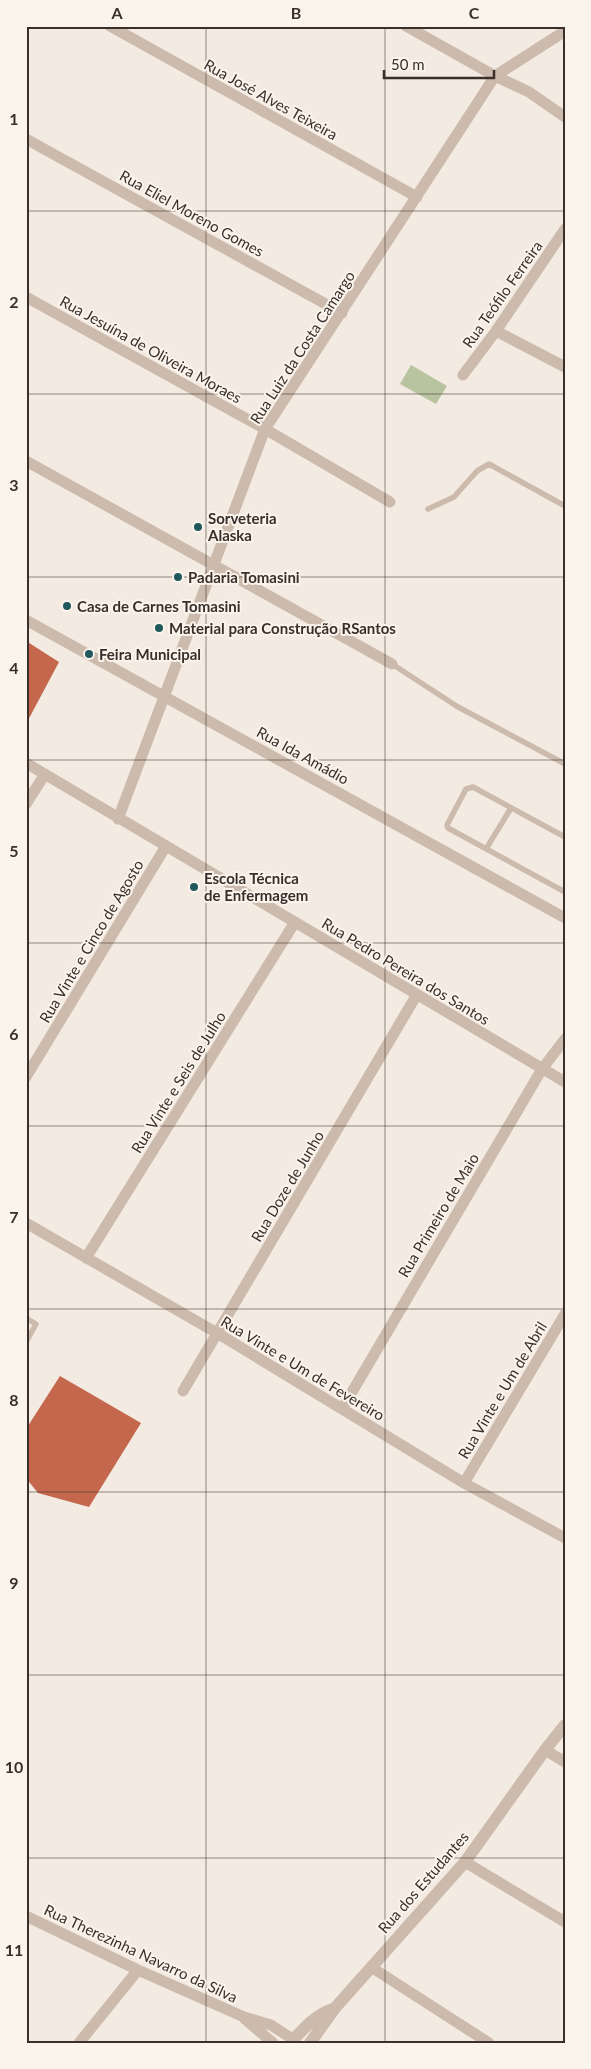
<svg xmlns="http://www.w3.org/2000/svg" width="591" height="2069" font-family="Lato,sans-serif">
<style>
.green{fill:#b8c3a0}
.building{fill:#c5674d}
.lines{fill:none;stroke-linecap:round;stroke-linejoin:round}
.service{stroke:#ccbaac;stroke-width:5.5}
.minor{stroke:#ccbaac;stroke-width:11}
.tertiary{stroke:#ccbaac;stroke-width:12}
.grid{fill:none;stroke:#3a2f2b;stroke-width:1;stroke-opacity:0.55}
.poi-dot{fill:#20595c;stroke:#faf4ed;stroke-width:2}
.labels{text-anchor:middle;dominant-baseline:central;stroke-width:4;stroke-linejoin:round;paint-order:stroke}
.street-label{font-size:15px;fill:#3a2f2b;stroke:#faf4ed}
.poi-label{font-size:15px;font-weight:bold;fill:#3a2f2b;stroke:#faf4ed;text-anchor:start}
.neatline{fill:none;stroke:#3a2f2b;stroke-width:2}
.grid-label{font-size:16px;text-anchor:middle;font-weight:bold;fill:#3a2f2b}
</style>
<rect width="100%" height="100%" fill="#f3eae1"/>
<!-- green -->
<path class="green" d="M411,365L447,386L436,404L400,384Z"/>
<!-- building -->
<path class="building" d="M26,641L59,662L26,724Z
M60,1376L141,1423L89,1507L38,1493L26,1478V1429Z"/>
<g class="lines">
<!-- service -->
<path class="service" d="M428,509L454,497L477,471L489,464L565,506
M392,664L458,707L565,764
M565,837L473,787L466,789L447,825L448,828L565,892
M486,849L511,808
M26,1318L36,1324L26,1342"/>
<!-- minor -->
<path class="minor" d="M110,26L417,197
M406,26L495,76L529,92L565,117
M26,139L342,313
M26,297L265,429L390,502
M496,331L565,367
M463,375L496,331L565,229
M26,461L392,664
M26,620L565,918
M26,763L565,1082
M26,804L45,774
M118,819L265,429L495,76L565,31
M26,1077L166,846
M26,1223L217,1333L464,1483L565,1538
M86,1258L295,922
M183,1391L416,996
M342,1409L542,1069L565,1039
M464,1483L565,1314
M545,1750L565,1762
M465,1862L565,1922
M26,1916L138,1970L244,2017L271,2025L291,2038
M371,1967L489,2043
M245,2019L273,2043
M79,2043L138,1970"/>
<!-- tertiary -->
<path class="tertiary" d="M294,2039C306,2026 316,2015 333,2009
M310,2043L335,2008L465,1862L545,1750L565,1725"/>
</g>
<!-- grid -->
<path class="grid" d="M206,26V2043M385,26V2043M26,211H565M26,394H565M26,577H565M26,760H565M26,943H565M26,1126H565M26,1309H565M26,1492H565M26,1675H565M26,1858H565"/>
<!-- markers -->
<g class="poi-dot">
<circle cx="198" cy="527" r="5"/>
<circle cx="178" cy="577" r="5"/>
<circle cx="67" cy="606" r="5"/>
<circle cx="159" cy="628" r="5"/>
<circle cx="89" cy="654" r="5"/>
<circle cx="194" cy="887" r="5"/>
</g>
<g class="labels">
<!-- street labels -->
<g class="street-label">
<text transform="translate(271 99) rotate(29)">Rua José Alves Teixeira</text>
<text transform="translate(192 213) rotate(29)">Rua Eliel Moreno Gomes</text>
<text transform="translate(502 294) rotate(-55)">Rua Teófilo Ferreira</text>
<text transform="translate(302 347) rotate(-57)">Rua Luiz da Costa Camargo</text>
<text transform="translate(151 349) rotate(29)">Rua Jesuína de Oliveira Moraes</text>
<text transform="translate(303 755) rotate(29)">Rua Ida Amádio</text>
<text transform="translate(91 941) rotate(-59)">Rua Vinte e Cinco de Agosto</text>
<text transform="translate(406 971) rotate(31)">Rua Pedro Pereira dos Santos</text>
<text transform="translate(178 1082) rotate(-58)">Rua Vinte e Seis de Julho</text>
<text transform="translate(287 1186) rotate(-59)">Rua Doze de Junho</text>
<text transform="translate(438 1215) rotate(-59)">Rua Primeiro de Maio</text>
<text transform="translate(303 1368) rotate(31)">Rua Vinte e Um de Fevereiro</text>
<text transform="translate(502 1390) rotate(-59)">Rua Vinte e Um de Abril</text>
<text transform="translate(423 1882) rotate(-49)">Rua dos Estudantes</text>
<text transform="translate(141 1953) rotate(25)">Rua Therezinha Navarro da Silva</text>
</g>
<!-- poi labels -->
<g class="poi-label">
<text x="208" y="518">Sorveteria<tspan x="208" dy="17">Alaska</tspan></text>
<text x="188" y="577">Padaria Tomasini</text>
<text x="77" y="606">Casa de Carnes Tomasini</text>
<text x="169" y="628">Material para Construção RSantos</text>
<text x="99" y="654">Feira Municipal</text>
<text x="204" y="878">Escola Técnica<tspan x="204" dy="17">de Enfermagem</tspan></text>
</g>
</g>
<!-- border -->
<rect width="591" height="2069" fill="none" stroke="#faf4ed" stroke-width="55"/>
<!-- scale -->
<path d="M384 70v8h110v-8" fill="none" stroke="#3a2f2b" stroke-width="2.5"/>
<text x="391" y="70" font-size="15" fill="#3a2f2b" stroke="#faf4ed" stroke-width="4" paint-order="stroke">50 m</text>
<rect x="28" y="28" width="536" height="2014" class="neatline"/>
<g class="grid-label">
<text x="117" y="19">A</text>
<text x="296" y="19">B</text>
<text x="474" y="19">C</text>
<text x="14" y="125">1</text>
<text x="14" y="308">2</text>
<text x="14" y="491">3</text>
<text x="14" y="674">4</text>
<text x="14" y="857">5</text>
<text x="14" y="1040">6</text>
<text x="14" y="1223">7</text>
<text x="14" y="1406">8</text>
<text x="14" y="1589">9</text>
<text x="14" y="1773">10</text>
<text x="14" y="1956">11</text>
</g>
</svg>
